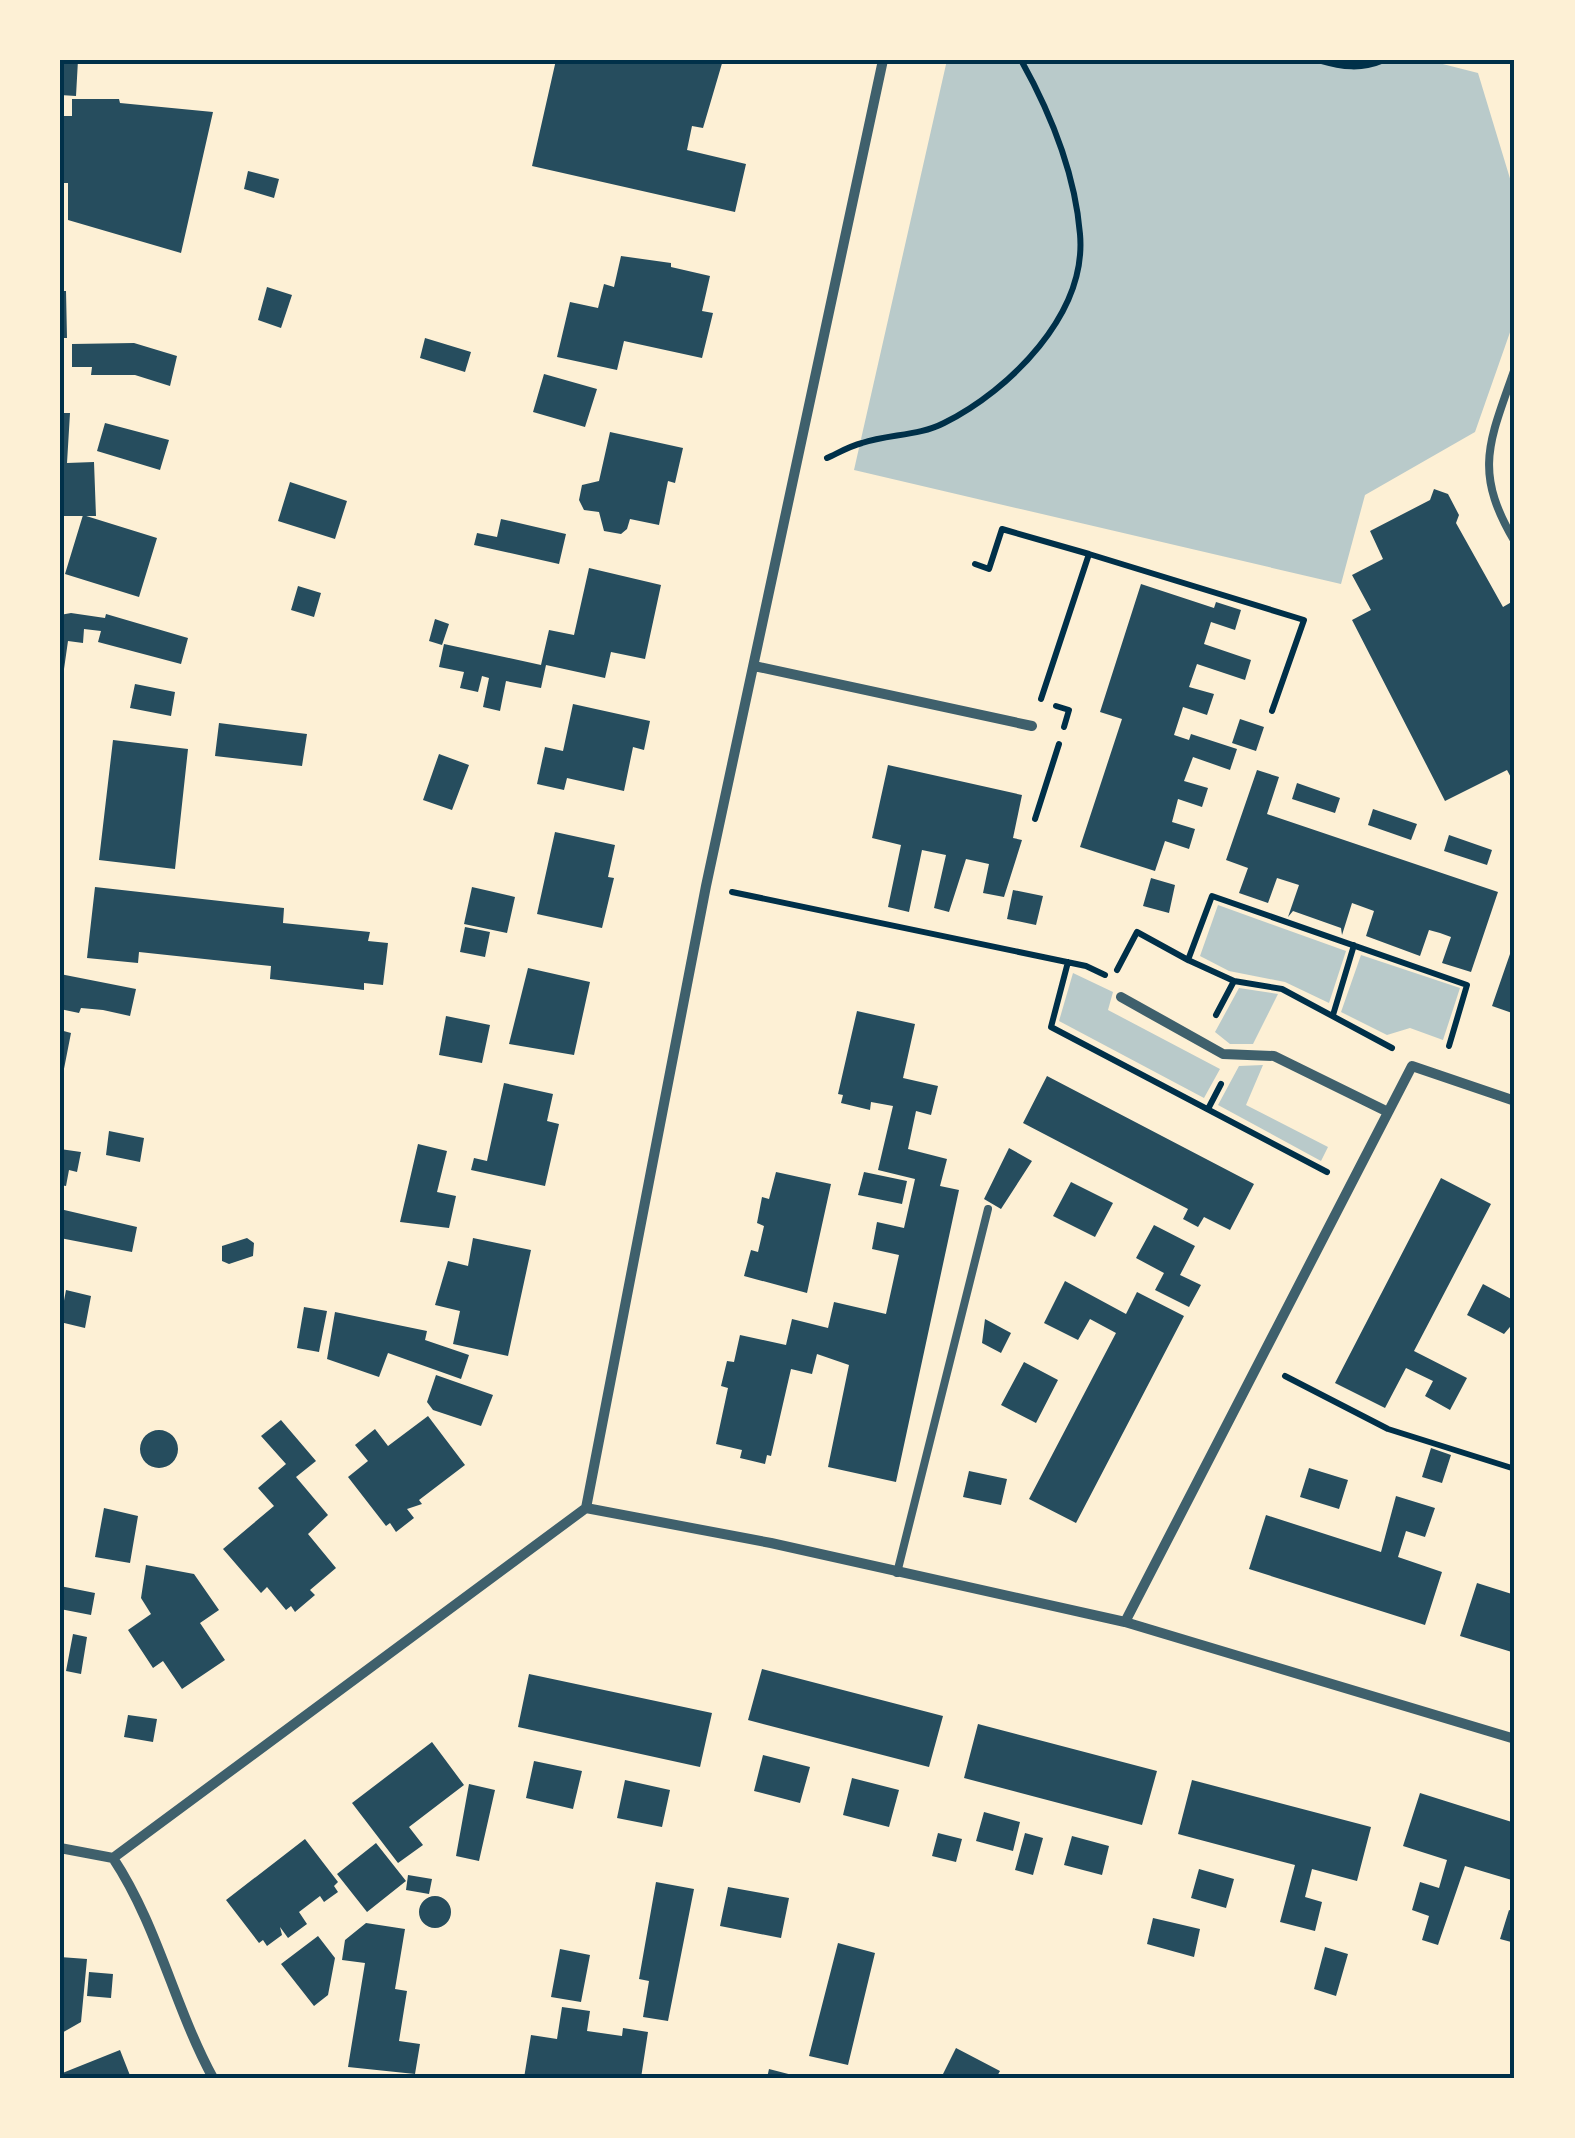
<svg xmlns="http://www.w3.org/2000/svg" width="1575" height="2138" font-family="Ubuntu,sans-serif">
<style>
.green{fill:#b9caca}
.building{fill:#264d5e}
.lines{fill:none;stroke-linecap:round;stroke-linejoin:round}
.path{stroke:#003049;stroke-width:6}
.service{stroke:#3f606c;stroke-width:8}
.minor{stroke:#3f606c;stroke-width:10}
.neatline{fill:none;stroke:#003049;stroke-width:4}
</style>
<rect width="100%" height="100%" fill="#fdf0d5"/>
<!-- green -->
<path class="green" d="M947,60H1427L1478,73L1515,195V318L1475,432L1365,495L1341,584L854,470Z
M1218,905L1346,951L1329,1003L1285,982L1229,971L1200,956Z
M1361,955L1460,988L1443,1040L1410,1028L1387,1035L1341,1012Z
M1073,973L1113,992L1108,1010L1220,1069L1204,1098L1059,1021Z
M1239,988L1278,994L1253,1044H1230L1215,1032Z
M1263,1065L1246,1105L1328,1147L1321,1161L1218,1105L1239,1066Z"/>
<!-- building -->
<path class="building" d="M60,60H78L76,96L60,95Z
M556,60H723L703,128L692,126L687,150L746,164L735,212L532,166Z
M72,99H119L120,103L213,112L181,253L68,220V183H60V116H72Z
M248,171L279,179L274,198L244,189Z
M621,256L671,263V267L710,276L702,311L713,313L702,358L624,341L617,370L557,357L570,302L598,308L604,284L614,287Z
M267,287L292,295L281,328L258,320Z
M60,291H66L67,338H60Z
M425,338L471,352L465,372L420,358Z
M134,343L177,356L170,386L135,375H91L92,367H72V344Z
M544,374L597,389L585,427L533,412Z
M60,413H70L67,463L94,462L96,516H60Z
M105,423L169,440L160,470L97,451Z
M610,432L683,448L675,483L668,481L659,525L630,519L627,529L621,534L604,531L599,512L584,510L579,500L582,485L599,481Z
M290,482L347,501L335,539L278,521Z
M1434,489L1448,494L1459,515L1456,523L1503,607L1515,600V785L1507,770L1445,801L1352,620L1371,610L1352,575L1383,559L1370,531L1430,500Z
M83,515L157,538L139,597L65,574Z
M501,519L566,534L559,564L474,545L477,533L497,537Z
M589,568L661,585L645,659L611,652L605,678L546,665L541,688L506,681L500,711L483,707L489,678L482,676L478,692L460,688L464,672L439,667L444,644L541,665L549,630L574,635Z
M1141,584L1214,608L1216,602L1241,610L1235,630L1211,622L1204,644L1251,660L1245,680L1197,664L1189,687L1214,694L1207,715L1183,707L1174,735L1189,740L1191,734L1237,749L1230,770L1193,757L1184,781L1208,788L1202,807L1178,799L1172,822L1195,829L1189,849L1165,841L1155,871L1080,847L1122,719L1100,712Z
M298,586L321,593L314,617L291,610Z
M71,613L105,618L106,614L188,638L181,664L98,642L101,631L84,629L83,643L68,641L64,669H60V615Z
M435,619L449,624L442,645L429,641Z
M135,684L175,692L171,716L130,708Z
M573,704L650,721L644,750L633,747L624,791L567,778L564,790L537,784L545,747L563,751Z
M1240,719L1264,727L1256,751L1232,743Z
M219,723L307,734L302,766L215,756Z
M113,740L188,749L175,869L99,860Z
M439,754L469,765L452,810L423,800Z
M888,765L1022,795L1013,838L1022,840L1004,897L983,893L989,864L966,859L949,912L934,908L946,855L922,850L909,912L888,907L901,845L872,838Z
M1257,770L1279,777L1267,814L1498,892L1471,972L1442,963L1451,937L1440,933L1429,930L1420,956L1366,936L1374,911L1352,903L1342,935L1341,928L1293,911L1288,917L1299,885L1277,878L1268,903L1239,893L1248,868L1226,860Z
M1297,783L1340,798L1335,813L1292,799Z
M1373,809L1417,824L1411,840L1368,825Z
M555,832L615,845L608,877L614,878L602,928L537,914Z
M1449,835L1492,850L1487,865L1444,851Z
M1151,878L1175,885L1169,913L1143,906Z
M95,887L284,908L283,923L370,932L368,941L388,943L383,985L364,983V990L270,979L271,966L139,952L138,963L87,958Z
M472,887L515,897L507,933L464,924Z
M1013,890L1043,896L1036,925L1007,919Z
M465,927L490,932L485,957L460,952Z
M1510,954L1515,956V1014L1492,1006Z
M528,968L590,982L574,1055L509,1044Z
M60,974L136,989L130,1016L103,1010L81,1008L79,1013L60,1009Z
M857,1011L915,1024L903,1078L938,1086L931,1115L916,1111L908,1149L947,1159L940,1186L959,1190L896,1482L828,1467L849,1365L817,1354L812,1374L791,1369L771,1456L767,1455L765,1464L740,1458L742,1450L716,1444L728,1388L721,1386L727,1361L734,1362L740,1335L786,1345L792,1319L828,1328L834,1302L886,1314L899,1255L872,1249L877,1222L904,1228L915,1179L878,1170L893,1106L871,1102L870,1110L841,1103L843,1095L838,1094Z
M446,1016L490,1025L482,1063L439,1055Z
M60,1030L71,1033L62,1079H60Z
M1047,1076L1254,1184L1230,1230L1204,1217L1198,1227L1183,1219L1188,1209L1023,1123Z
M504,1083L553,1094L547,1121L559,1124L545,1186L471,1170L474,1158L487,1161Z
M109,1131L144,1138L140,1162L106,1155Z
M418,1144L447,1151L437,1192L456,1196L449,1228L400,1222Z
M1009,1148L1032,1161L1001,1209L984,1199Z
M60,1149L81,1152L77,1172L69,1170L66,1186L60,1185Z
M776,1172L831,1184L807,1293L744,1276L751,1250L758,1252L764,1226L757,1223L762,1197L769,1199Z
M864,1172L907,1181L902,1204L858,1195Z
M1441,1178L1491,1204L1414,1351L1467,1378L1450,1410L1425,1396L1433,1381L1406,1368L1385,1408L1335,1383Z
M1071,1182L1113,1203L1095,1237L1053,1216Z
M60,1209L137,1227L132,1252L60,1238Z
M1154,1225L1195,1246L1180,1275L1201,1285L1189,1307L1155,1290L1164,1273L1136,1258Z
M247,1238L254,1243L253,1256L229,1264L222,1261V1246Z
M473,1238L531,1250L508,1356L453,1344L460,1311L435,1305L448,1261L468,1266Z
M1065,1281L1126,1314L1137,1292L1184,1316L1076,1523L1029,1499L1116,1333L1090,1319L1078,1340L1044,1323Z
M1483,1284L1515,1301V1321L1504,1334L1467,1315Z
M66,1290L91,1296L85,1328L60,1322Z
M304,1307L327,1311L319,1352L297,1348Z
M335,1312L427,1331L425,1340L469,1355L461,1379L388,1353L379,1377L327,1359Z
M985,1319L1011,1333L1001,1353L982,1343Z
M1024,1362L1058,1380L1036,1423L1001,1405Z
M436,1375L493,1395L481,1426L433,1410L427,1402Z
M428,1416L465,1465L419,1500L422,1504L407,1509L414,1518L396,1532L390,1523L386,1526L348,1477L368,1461L355,1445L375,1429L388,1446Z
M281,1420L316,1461L296,1477L328,1515L308,1534L336,1568L310,1590L315,1595L295,1612L291,1606L286,1610L267,1587L261,1593L223,1549L274,1506L258,1488L286,1464L261,1436Z
M140 1449a19 19 0 1 1 38 0a19 19 0 1 1-38 0Z
M1431,1448L1451,1455L1442,1483L1422,1477Z
M1309,1468L1348,1480L1339,1509L1300,1497Z
M969,1471L1007,1479L1001,1505L963,1497Z
M1396,1496L1435,1508L1425,1537L1406,1531L1398,1557L1442,1572L1425,1625L1249,1569L1266,1515L1381,1552Z
M104,1508L138,1516L130,1563L95,1557Z
M146,1565L194,1574L219,1610L200,1623L225,1660L182,1689L163,1661L153,1668L128,1630L151,1614L141,1598Z
M1477,1583L1515,1595V1653L1460,1636Z
M60,1586L95,1593L91,1615L60,1609Z
M73,1634L87,1637L81,1674L66,1671Z
M762,1669L943,1716L929,1767L748,1720Z
M529,1674L712,1713L700,1767L518,1727Z
M128,1715L157,1719L153,1742L124,1737Z
M978,1724L1157,1771L1142,1825L964,1778Z
M432,1742L464,1785L409,1827L423,1845L398,1863L352,1803Z
M763,1755L810,1767L800,1803L754,1791Z
M534,1761L582,1771L573,1809L526,1798Z
M852,1778L899,1790L889,1827L843,1815Z
M625,1780L670,1790L662,1827L617,1818Z
M1192,1780L1371,1827L1357,1881L1312,1869L1305,1897L1322,1902L1315,1931L1280,1922L1295,1865L1178,1834Z
M469,1784L495,1790L479,1861L456,1856Z
M1420,1793L1515,1823V1881L1465,1866L1438,1945L1422,1940L1429,1916L1412,1910L1420,1882L1439,1888L1447,1860L1403,1846Z
M984,1812L1020,1822L1013,1851L976,1841Z
M938,1833L962,1839L956,1862L932,1856Z
M1025,1833L1043,1838L1033,1875L1015,1870Z
M1072,1836L1109,1846L1102,1875L1064,1865Z
M305,1839L338,1882L334,1886L338,1892L324,1902L320,1896L299,1912L307,1924L288,1938L280,1927L282,1935L267,1946L263,1940L259,1943L226,1900Z
M376,1843L406,1881L367,1912L337,1874Z
M1199,1869L1234,1879L1226,1908L1191,1898Z
M408,1875L432,1879L429,1894L406,1890Z
M656,1882L694,1889L668,2021L643,2017L649,1981L639,1979Z
M728,1887L789,1898L781,1938L720,1926Z
M419 1912a16 16 0 1 1 32 0a16 16 0 1 1-32 0Z
M1509,1910L1515,1912V1943L1500,1939Z
M1153,1918L1200,1929L1194,1957L1147,1944Z
M366,1923L405,1929L395,1989L407,1991L399,2041L420,2044L415,2074L348,2067L365,1963L342,1960L345,1940Z
M318,1936L335,1958L328,1995L314,2006L281,1964Z
M838,1943L875,1953L848,2065L809,2056Z
M1325,1947L1348,1954L1336,1996L1314,1989Z
M560,1949L590,1955L581,2002L551,1997Z
M60,1957L87,1959L81,2022L60,2034Z
M89,1972L113,1974L111,1998L87,1996Z
M562,2007L590,2011L587,2031L622,2036L623,2028L648,2032L641,2078H524L531,2035L557,2039Z
M956,2048L1000,2071L996,2078H941Z
M120,2050L131,2078H60V2074Z
M769,2069L800,2077V2078H767Z"/>
<g class="lines">
<!-- path -->
<path class="path" d="M1318,60C1343,67 1360,70 1384,60
M827,458C838,453 850,446 862,443C888,434 919,436 944,423C1010,390 1087,314 1080,234C1075,173 1050,112 1021,60
M1089,554L1304,620L1272,711
M975,564L989,569L1002,529L1089,554L1041,699
M1056,706L1069,710L1064,727
M1035,819L1059,744
M732,892L1086,966L1105,975
M1188,960L1234,981L1282,989L1392,1048
M1068,962L1051,1027L1327,1172
M1117,970L1137,932L1188,960L1212,896L1467,985L1449,1046
M1216,1015L1234,981
M1333,1015L1354,945
M1208,1109L1221,1084
M1285,1376L1388,1429L1515,1469"/>
<!-- service -->
<path class="service" d="M1515,368C1490,441 1472,470 1515,542
M897,1573L988,1209"/>
<!-- minor -->
<path class="minor" d="M754,666L1032,726
M1121,997L1223,1054L1274,1056L1388,1112
M586,1508L771,1543L1125,1622L1515,1739
M1125,1622L1412,1066L1515,1101
M60,1848L113,1858L586,1508L706,886L883,60
M113,1858C158,1926 174,2006 213,2078"/>
</g>
<!-- border -->
<rect width="1575" height="2138" fill="none" stroke="#fdf0d5" stroke-width="125"/>
<rect x="62" y="62" width="1450" height="2014" class="neatline"/>
</svg>
